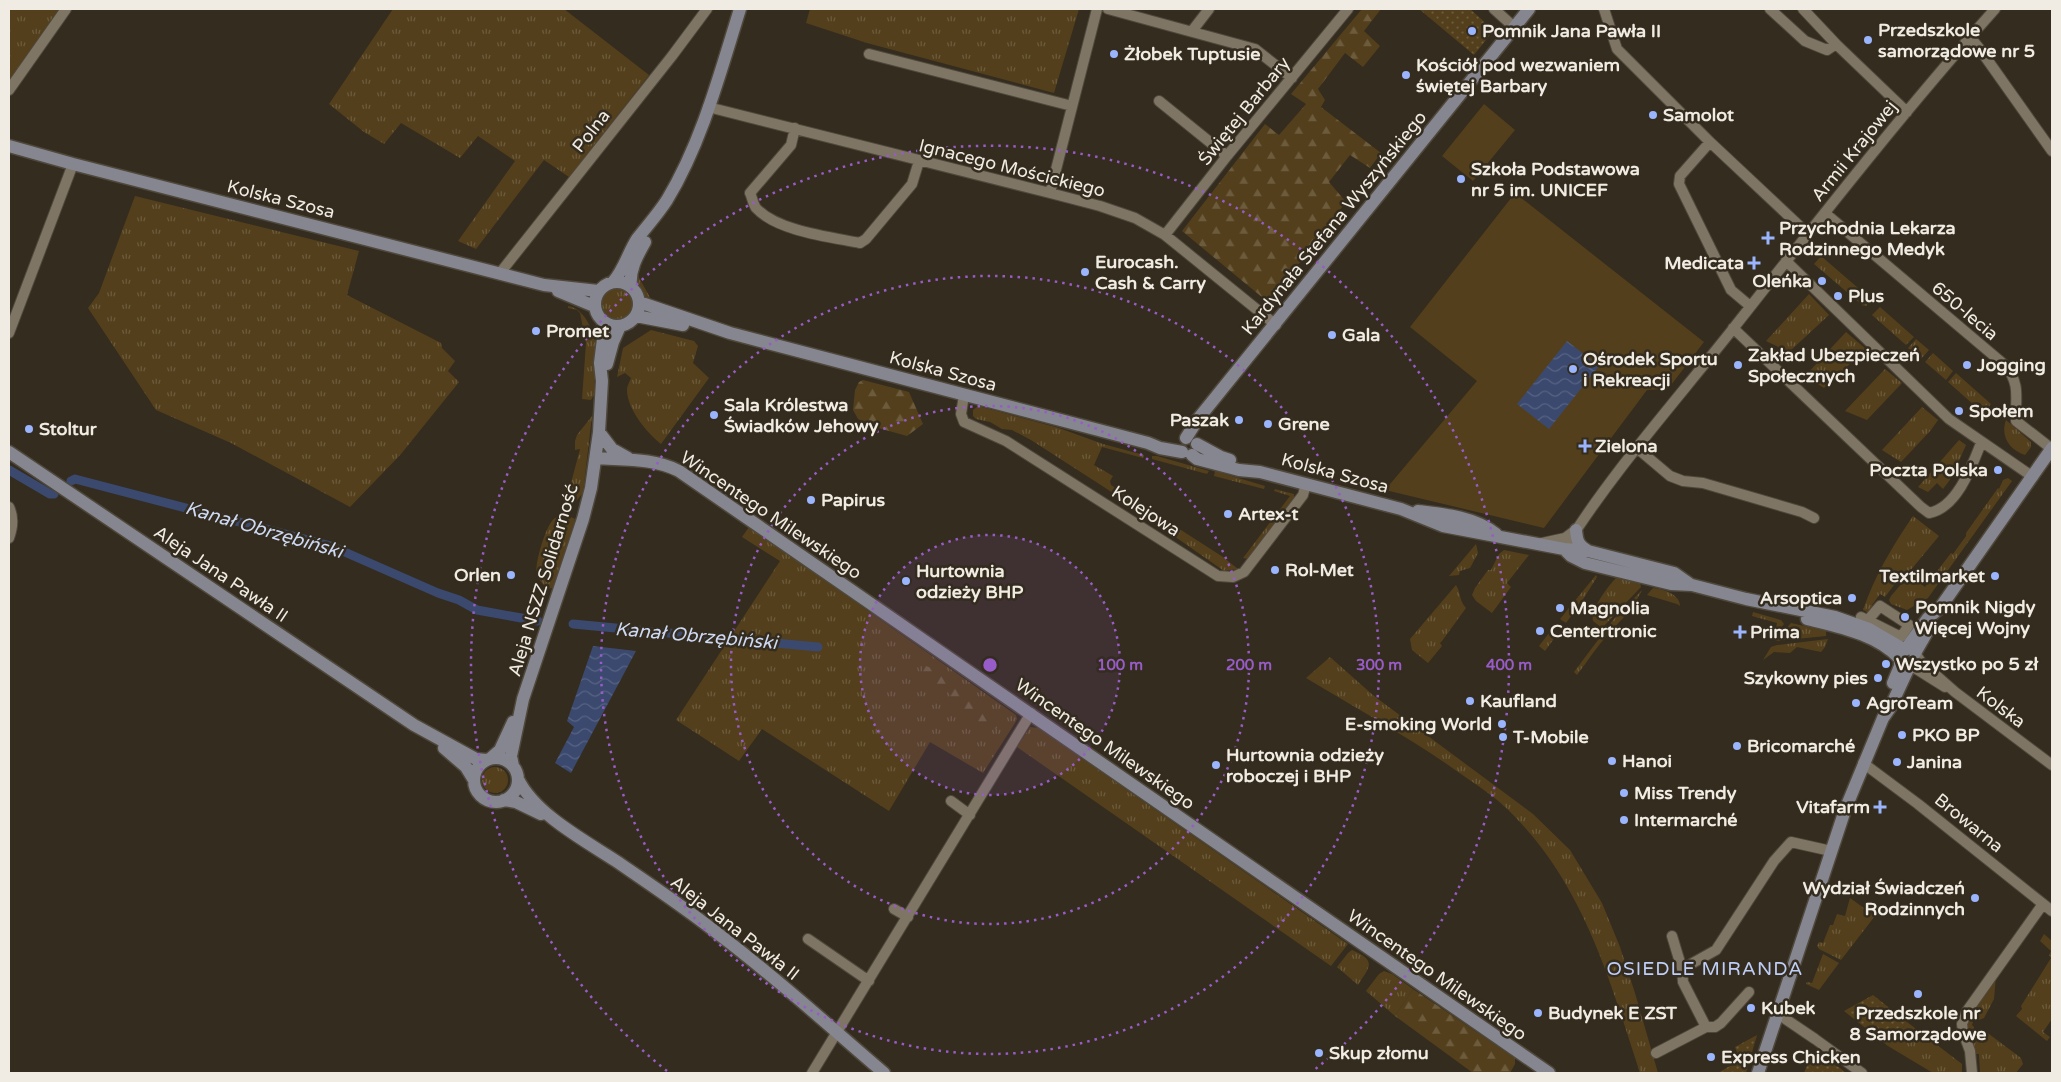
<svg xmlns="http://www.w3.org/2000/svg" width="2061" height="1082" font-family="'Varela Round',sans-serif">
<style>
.grass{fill:url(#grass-tufts)}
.forest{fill:url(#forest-firs)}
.park{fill:url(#park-dots)}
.garden{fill:#533f1b}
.water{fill:url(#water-waves)}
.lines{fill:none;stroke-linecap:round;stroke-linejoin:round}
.canal{stroke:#3b496f;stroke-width:9}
.street-casing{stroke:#4f483c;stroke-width:12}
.secondary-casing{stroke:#4f483c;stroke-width:15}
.street{stroke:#7f7565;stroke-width:10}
.secondary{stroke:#858690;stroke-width:12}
.ring{fill:none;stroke:#985cc8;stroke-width:2.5;stroke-dasharray:2.5 5}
.poi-dot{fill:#9ab5fd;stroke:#342c1e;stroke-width:2}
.labels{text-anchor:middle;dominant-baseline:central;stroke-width:5;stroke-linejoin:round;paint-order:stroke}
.poi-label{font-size:18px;font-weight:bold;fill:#f1ece3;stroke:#342c1e;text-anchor:start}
.street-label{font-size:18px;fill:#f1ece3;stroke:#342c1e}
.water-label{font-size:19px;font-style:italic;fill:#ced9f4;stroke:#342c1e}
.neighbourhood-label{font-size:19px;letter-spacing:1px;fill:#becef7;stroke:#342c1e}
.centre{fill:#985cc8;stroke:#342c1e;stroke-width:2.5}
.ring-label{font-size:15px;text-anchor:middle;font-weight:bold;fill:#985cc8;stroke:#342c1e;stroke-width:5;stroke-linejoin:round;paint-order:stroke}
</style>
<defs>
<pattern id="grass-tufts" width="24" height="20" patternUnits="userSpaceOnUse" patternTransform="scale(1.25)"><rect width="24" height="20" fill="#533f1b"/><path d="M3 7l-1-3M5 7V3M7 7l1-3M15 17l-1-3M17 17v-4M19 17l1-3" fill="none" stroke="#6c5b3c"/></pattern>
<pattern id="forest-firs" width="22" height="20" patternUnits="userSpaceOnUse" patternTransform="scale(1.25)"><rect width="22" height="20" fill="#533f1b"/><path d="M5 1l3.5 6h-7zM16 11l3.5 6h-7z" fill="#6c5b3c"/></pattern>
<pattern id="park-dots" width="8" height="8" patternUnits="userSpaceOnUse" patternTransform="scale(1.25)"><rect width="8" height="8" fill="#533f1b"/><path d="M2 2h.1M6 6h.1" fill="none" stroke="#6c5b3c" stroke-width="1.8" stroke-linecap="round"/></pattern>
<pattern id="water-waves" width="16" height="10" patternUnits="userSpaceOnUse" patternTransform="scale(1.25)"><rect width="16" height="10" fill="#3b496f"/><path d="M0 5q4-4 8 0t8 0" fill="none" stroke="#586383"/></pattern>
</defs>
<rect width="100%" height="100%" fill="#342c1e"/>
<!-- grass -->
<path class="grass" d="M9,9H59L9,81Z
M393,9H564L649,75L569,177L544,160L476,249L458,241L515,161L478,136L460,158L401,123L384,144L364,132L329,104Z
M810,9H1079L1054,93L867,43L806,23Z
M135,196L359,251L347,295L441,343L442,348L455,361L448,371L459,382L401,454L350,507L231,443L156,410L88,308L99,293Z
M1821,256L1872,300L1866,306L1862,305L1814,264Z
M636,273L638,276L652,301H647C641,292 637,284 636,273Z
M601 304a16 16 0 1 1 32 0a16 16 0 1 1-32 0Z
M1809,294L1829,315L1789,352L1766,341Z
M568,306C584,308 593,330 596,344L594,395L591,400L582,399L586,343L580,313L577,310L568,308Z
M1880,307L1914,337L1906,345L1872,315Z
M651,330L694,341L698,346L693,363L709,378L661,444C647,433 627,409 627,390C627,386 630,381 631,378L625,373L617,377L623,348Z
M1846,332L1866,349L1824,388L1805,376Z
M1916,339L1929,350L1921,359L1908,348Z
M1933,353L1953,371L1946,380L1925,362Z
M1885,369L1902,383L1867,420L1845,411Z
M1956,373L1991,404L1983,413L1948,382Z
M978,406L1059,428L1103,444L1144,455L1143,458L1102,447L1094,465L1113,476L1110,481L1111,485L1223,557L1238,569L1224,571L1107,489L1031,440L1012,430L1002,429L990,422L976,419L973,416V410Z
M1922,407L1938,420L1931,430L1901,462L1882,450Z
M592,416L583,493L576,501L569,502L567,498L580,449L575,450V441L577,435Z
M2006,420L2031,442V447L2025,455C2010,450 2000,437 2006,420Z
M1959,440L1966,445L1952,477L1943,489L1937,483L1928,492L1918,487Z
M1152,456H1157L1209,471L1207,474L1152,459Z
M1215,471L1265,486L1264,489L1214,476Z
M2008,478L2012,481L1928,598L1907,610L1891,604L1889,600L1891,596L1909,575L1925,587L1951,553L1953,554L1966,536V533L1998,488L1999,489L2003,480Z
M1275,489L1294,494V498L1248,559L1243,558L1290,496L1274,491Z
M1913,516L1939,536L1905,577L1897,581L1885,597L1880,594L1872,605L1874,611L1871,614L1863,610C1875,575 1892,547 1913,516Z
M571,517L575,519L574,523L553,588L547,589C544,585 540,581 537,577C533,568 546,523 555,518C560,516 567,517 571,517Z
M749,527L1016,715L1017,719L1015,723L983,773L930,742L889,811L762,729L739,761L676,720L780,561L742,537Z
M1476,544L1478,553L1470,568L1460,571L1459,575L1449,576Z
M1504,550L1529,555L1507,583L1511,587L1492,613L1476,601L1472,595L1475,588L1488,570H1491L1499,554Z
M1596,575L1597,577L1582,601L1566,623L1560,619Z
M1616,578L1640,583L1641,587L1602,628L1593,621C1590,610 1608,586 1616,578Z
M1456,585C1461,593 1459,601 1466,608L1442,641L1440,643L1442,646L1428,663L1412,650L1410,639Z
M1653,588C1663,589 1680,594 1680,606L1677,604L1647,595Z
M1642,590C1633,608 1627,614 1614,628C1600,642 1589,659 1577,675L1574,672L1613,620Z
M1753,612L1781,620L1784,624L1774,637L1777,623L1752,616Z
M1791,623L1826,631V636L1775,641Z
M1549,633L1556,636L1545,651L1539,646Z
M1828,639L1825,647L1821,652L1797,647L1790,653L1774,652L1763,660L1771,647L1777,645Z
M1330,657L1374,696L1533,814L1570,850L1602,903L1620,947L1635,993L1658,1073H1640C1608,975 1582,879 1504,806C1491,794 1475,784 1461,774C1412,739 1358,709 1306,678Z
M1030,727L1038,728L1348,944L1331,966L1017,747Z
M482 780a13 13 0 1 1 26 0a13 13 0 1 1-26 0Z
M1850,898L1875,916L1841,960L1819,949L1817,946L1819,942L1823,943L1830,925H1833L1837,914L1845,916Z
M2044,934L2052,941V1019L2043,1032L2050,1037L2047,1041L2016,1016L2022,1009L2021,1006L2051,958L2049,955L2051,951L2040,941Z
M1352,950C1377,961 1370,966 1358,985L1337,967L1348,953Z
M1823,954L1839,963L1819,990L1806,984L1807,982L1812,983Z
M1384,971L1392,974L1413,989L1395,1016L1366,991L1379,974Z
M1996,976L1994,999L1984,1018L1979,1020L1971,1012Z
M1967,1019L1973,1022L1972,1025L1974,1027V1033L1978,1035L1971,1044L1966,1028Z
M1907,1022L1962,1064V1073H1933L1888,1046Z
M1985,1031L2021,1058L2023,1064L2016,1073H1980L1979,1054H1974L1972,1046Z"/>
<!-- forest -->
<path class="forest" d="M1362,9H1381L1364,31L1380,46L1363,67L1345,53L1318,89L1325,100L1321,107L1381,153L1370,168L1350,155L1329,182L1346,202L1269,303L1182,231L1265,124L1279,135L1306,104L1291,94Z
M863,380L909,392L923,424L907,436L871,426L858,419L853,410L855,390L859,382Z
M923,665C938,670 953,677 964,688C977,700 979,707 999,710L1005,720L1001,727C969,739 962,713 949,692H933L922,680Z
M1413,989L1515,1058V1064L1510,1073H1473L1395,1016Z"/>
<!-- park -->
<path class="park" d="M1419,9H1470L1489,26L1490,35L1474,55Z
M1873,995L1907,1022L1888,1046L1844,1011Z
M1757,1035L1746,1073H1718L1740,1060L1735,1047Z
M1815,1054L1840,1068L1846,1073H1804L1809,1060L1812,1061Z"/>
<!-- garden -->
<path class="garden" d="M1484,104L1515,130L1473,181L1442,156Z
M1515,193L1704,342L1668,389L1647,390L1544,528L1385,490L1477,381L1410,327Z"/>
<!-- water -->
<path class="water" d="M1567,341L1599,366L1549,429L1517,404Z
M593,646L636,651L571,773L555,763L574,727L567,721Z"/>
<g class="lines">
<!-- canal -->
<path class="canal" d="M9,470L50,494H54
M71,481L75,479L331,546L438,593L459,600L477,610L538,621
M573,624L818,647"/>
<defs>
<path id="street" d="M1108,9L1255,49L1292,78
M1494,9L1514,27
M1604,9L1617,49L1710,142L1808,234
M1770,9L1805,41L1827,50L1836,44L1907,112
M1803,9L1836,44
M1192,31L1209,9
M1970,37L1979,48L2052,151
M869,54L1072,106
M9,90L66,9
M1159,101L1227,156
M708,107L1050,193L1100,206L1135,218L1165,235L1276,325
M795,128L791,145L750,193C752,197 753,204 756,208C777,231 830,237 860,243L866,239L912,184L919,161
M1710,142L1680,176L1679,184L1731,290L1750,306
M1050,193L1097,9
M1825,213L2006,366C2021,386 2015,398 2016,421L2052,449
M1165,235L1227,156L1348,9
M1786,261L1949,419L2033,477
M500,273L672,56L707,9
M1733,328L1921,507L1929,513C1957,508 1972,466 1981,443
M9,333L73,164
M964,395L961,414L964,422L1006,441L1218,576L1233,577L1244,572L1303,495L1306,484
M1638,449L1670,476L1683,481L1703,483L1802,512L1814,518
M9,507C14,517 13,527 9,538
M1542,543L1565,538L1573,532
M1564,549C1613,471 1675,402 1732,330C1818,221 1903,112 1995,9
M1861,617L1901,637L1909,625L1880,606L1868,620
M1915,653L1921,662L1955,692L2052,765
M1910,665L1945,687
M1863,763L1918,804L2052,911
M951,801L970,815
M894,909L908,917
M808,939L869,981
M1682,969L1716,950L1774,861L1791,842L1831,851
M1778,1014L1815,1039L1862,1073
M1706,1027H1715L1721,1023L1749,992
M1656,1053L1706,1027L1683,982L1682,969L1672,936
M812,1073L1031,713
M1972,1073L1970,1051L1963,1032L1962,1024L1967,1011L2043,904"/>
<path id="secondary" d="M9,146L73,164L544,285L598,291
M595 304a22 22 0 1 1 44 0a22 22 0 1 1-44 0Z
M613,282C624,270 628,253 637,239C647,226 658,214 667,200C702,142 720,73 740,9
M631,287C629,270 637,256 645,242
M558,291L594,306
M639,302L730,333L1148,443L1160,448L1182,452
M636,316L683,325
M607,364L613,342L620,326
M599,432L612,449L628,458
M1186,438L1198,419L1529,9
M1197,444L1221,457L1230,460
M9,452L414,725L476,759L486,760
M1192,455L1197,459L1239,470L1260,472L1401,509L1443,526L1564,549L1588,551L1674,573L1691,585
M596,458C624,460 654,458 679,471L1549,1073
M1418,511C1444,514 1475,517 1496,534
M1576,530C1577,541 1578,545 1588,551
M1564,549L1571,556L1585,563L1671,584L1692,585L1746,599L1835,617L1869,629L1905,650L1928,618L1940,608L2052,448
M1807,619C1839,627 1877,634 1900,659V666L1893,683
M1915,653L1926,634
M444,748L466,767L474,780
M491,758L500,750L513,722
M474 780a22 22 0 1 1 44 0a22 22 0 1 1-44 0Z
M513,766L511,756L523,699L583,519L591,488L599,432L602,381L600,363L605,323
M518,779C535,814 584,840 616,861C651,885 687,909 721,936C778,979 830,1027 884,1073
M504,800L516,802L541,814
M1758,1073L1845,810L1883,718L1890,708L1910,665"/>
</defs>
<!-- street casing -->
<use href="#street" class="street-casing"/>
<!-- secondary casing -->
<use href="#secondary" class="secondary-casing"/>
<!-- street -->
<use href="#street" class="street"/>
<!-- secondary -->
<use href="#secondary" class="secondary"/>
</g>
<!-- distance rings -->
<circle cx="990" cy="665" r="130" fill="#985cc8" fill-opacity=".12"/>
<g class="ring">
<circle cx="990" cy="665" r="130"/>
<circle cx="990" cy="665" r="259"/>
<circle cx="990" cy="665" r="389"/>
<path d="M667 1071A519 519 0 1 1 1313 1071"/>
</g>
<!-- markers -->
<g class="poi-dot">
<circle cx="1472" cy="31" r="5"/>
<circle cx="1868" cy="40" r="5"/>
<circle cx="1114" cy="54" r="5"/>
<circle cx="1406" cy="75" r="5"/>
<circle cx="1653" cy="115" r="5"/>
<circle cx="1461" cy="179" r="5"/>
<path d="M1765.5 230.5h5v5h5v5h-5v5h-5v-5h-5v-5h5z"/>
<path d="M1751.5 255.5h5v5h5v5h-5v5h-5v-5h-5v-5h5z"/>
<circle cx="1085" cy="272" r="5"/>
<circle cx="1822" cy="281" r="5"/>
<circle cx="1838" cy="296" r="5"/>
<circle cx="536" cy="331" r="5"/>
<circle cx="1332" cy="335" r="5"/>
<circle cx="1738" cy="365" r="5"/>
<circle cx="1967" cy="365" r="5"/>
<circle cx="1573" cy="369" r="5"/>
<circle cx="1959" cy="411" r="5"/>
<circle cx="714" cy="415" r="5"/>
<circle cx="1239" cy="420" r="5"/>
<circle cx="1268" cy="424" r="5"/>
<circle cx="29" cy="429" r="5"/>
<path d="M1582.5 438.5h5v5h5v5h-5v5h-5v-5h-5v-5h5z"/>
<circle cx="1998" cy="470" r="5"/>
<circle cx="811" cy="500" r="5"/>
<circle cx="1228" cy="514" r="5"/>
<circle cx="1275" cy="570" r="5"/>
<circle cx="511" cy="575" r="5"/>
<circle cx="1995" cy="576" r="5"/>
<circle cx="906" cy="581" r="5"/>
<circle cx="1852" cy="598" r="5"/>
<circle cx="1560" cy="608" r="5"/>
<circle cx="1905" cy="617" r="5"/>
<circle cx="1540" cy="631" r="5"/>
<path d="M1737.5 624.5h5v5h5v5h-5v5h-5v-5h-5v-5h5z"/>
<circle cx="1886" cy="664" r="5"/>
<circle cx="1878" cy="678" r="5"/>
<circle cx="1470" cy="701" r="5"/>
<circle cx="1856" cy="703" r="5"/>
<circle cx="1502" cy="724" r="5"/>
<circle cx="1902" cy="735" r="5"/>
<circle cx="1503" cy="737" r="5"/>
<circle cx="1737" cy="746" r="5"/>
<circle cx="1612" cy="761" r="5"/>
<circle cx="1897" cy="762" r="5"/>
<circle cx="1216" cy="765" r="5"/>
<circle cx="1624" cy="793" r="5"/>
<path d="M1877.5 799.5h5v5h5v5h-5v5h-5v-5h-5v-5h5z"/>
<circle cx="1624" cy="820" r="5"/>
<circle cx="1975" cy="898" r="5"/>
<circle cx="1918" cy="994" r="5"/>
<circle cx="1751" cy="1008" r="5"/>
<circle cx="1538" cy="1013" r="5"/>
<circle cx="1319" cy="1053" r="5"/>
<circle cx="1711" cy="1057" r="5"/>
</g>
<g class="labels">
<!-- poi labels -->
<g class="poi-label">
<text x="1878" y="30">Przedszkole<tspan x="1878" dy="21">samorządowe nr 5</tspan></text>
<text x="1482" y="31">Pomnik Jana Pawła II</text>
<text x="1124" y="54">Żłobek Tuptusie</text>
<text x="1416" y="65">Kościół pod wezwaniem<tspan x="1416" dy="21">świętej Barbary</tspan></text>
<text x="1663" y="115">Samolot</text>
<text x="1471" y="169">Szkoła Podstawowa<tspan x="1471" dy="21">nr 5 im. UNICEF</tspan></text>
<text x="1779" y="228">Przychodnia Lekarza<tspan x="1779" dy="21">Rodzinnego Medyk</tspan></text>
<text x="1095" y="262">Eurocash.<tspan x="1095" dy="21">Cash &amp; Carry</tspan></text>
<text x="1744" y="263" text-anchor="end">Medicata</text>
<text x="1812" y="281" text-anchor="end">Oleńka</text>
<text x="1848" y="296">Plus</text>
<text x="546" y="331">Promet</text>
<text x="1342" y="335">Gala</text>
<text x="1748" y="355">Zakład Ubezpieczeń<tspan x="1748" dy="21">Społecznych</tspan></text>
<text x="1583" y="359">Ośrodek Sportu<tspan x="1583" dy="21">i Rekreacji</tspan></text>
<text x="1977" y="365">Jogging</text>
<text x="724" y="405">Sala Królestwa<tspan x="724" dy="21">Świadków Jehowy</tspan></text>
<text x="1969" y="411">Społem</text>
<text x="1229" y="420" text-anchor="end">Paszak</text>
<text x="1278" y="424">Grene</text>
<text x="39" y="429">Stoltur</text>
<text x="1595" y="446">Zielona</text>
<text x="1988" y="470" text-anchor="end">Poczta Polska</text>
<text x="821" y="500">Papirus</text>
<text x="1238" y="514">Artex-t</text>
<text x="1285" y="570">Rol-Met</text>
<text x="916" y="571">Hurtownia<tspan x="916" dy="21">odzieży BHP</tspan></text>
<text x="501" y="575" text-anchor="end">Orlen</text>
<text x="1985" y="576" text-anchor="end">Textilmarket</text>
<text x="1842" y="598" text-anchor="end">Arsoptica</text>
<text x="1915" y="607">Pomnik Nigdy<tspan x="1915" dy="21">Więcej Wojny</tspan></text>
<text x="1570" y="608">Magnolia</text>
<text x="1550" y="631">Centertronic</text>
<text x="1750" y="632">Prima</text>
<text x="1896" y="664">Wszystko po 5 zł</text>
<text x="1868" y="678" text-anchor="end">Szykowny pies</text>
<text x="1480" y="701">Kaufland</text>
<text x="1866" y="703">AgroTeam</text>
<text x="1492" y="724" text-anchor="end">E-smoking World</text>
<text x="1912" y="735">PKO BP</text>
<text x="1513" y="737">T-Mobile</text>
<text x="1747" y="746">Bricomarché</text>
<text x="1226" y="755">Hurtownia odzieży<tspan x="1226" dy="21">roboczej i BHP</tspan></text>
<text x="1622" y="761">Hanoi</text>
<text x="1907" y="762">Janina</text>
<text x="1634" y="793">Miss Trendy</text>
<text x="1870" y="807" text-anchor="end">Vitafarm</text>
<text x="1634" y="820">Intermarché</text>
<text x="1965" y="888" text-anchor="end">Wydział Świadczeń<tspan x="1965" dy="21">Rodzinnych</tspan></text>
<text x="1761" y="1008">Kubek</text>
<text x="1548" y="1013">Budynek E ZST</text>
<text x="1918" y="1013" text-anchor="middle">Przedszkole nr<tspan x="1918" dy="21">8 Samorządowe</tspan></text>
<text x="1329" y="1053">Skup złomu</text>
<text x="1721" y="1057">Express Chicken</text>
</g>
<!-- street labels -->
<g class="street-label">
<text transform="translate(1244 111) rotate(-51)">Świętej Barbary</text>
<text transform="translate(591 131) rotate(-52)">Polna</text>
<text transform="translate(1854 151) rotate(-51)">Armii Krajowej</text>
<text transform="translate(1012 168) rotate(14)">Ignacego Mościckiego</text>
<text transform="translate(281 199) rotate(14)">Kolska Szosa</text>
<text transform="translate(1334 223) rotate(-51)">Kardynała Stefana Wyszyńskiego</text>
<text transform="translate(1965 311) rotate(40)">650-lecia</text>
<text transform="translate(943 371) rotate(15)">Kolska Szosa</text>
<text transform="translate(1335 473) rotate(15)">Kolska Szosa</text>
<text transform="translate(1146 511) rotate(33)">Kolejowa</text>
<text transform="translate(771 515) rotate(34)">Wincentego Milewskiego</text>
<text transform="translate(221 574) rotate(34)">Aleja Jana Pawła II</text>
<text transform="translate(543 580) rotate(-73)">Aleja NSZZ Solidarność</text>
<text transform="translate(2001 707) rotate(37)">Kolska</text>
<text transform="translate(1105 744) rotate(35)">Wincentego Milewskiego</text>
<text transform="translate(1969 823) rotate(39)">Browarna</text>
<text transform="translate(735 928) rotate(38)">Aleja Jana Pawła II</text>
<text transform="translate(1437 975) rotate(35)">Wincentego Milewskiego</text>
</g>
<!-- water labels -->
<g class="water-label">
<text transform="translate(264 530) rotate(16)">Kanał Obrzębiński</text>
<text transform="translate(696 636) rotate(5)">Kanał Obrzębiński</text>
</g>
<!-- neighbourhood labels -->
<g class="neighbourhood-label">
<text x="1705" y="969">OSIEDLE MIRANDA</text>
</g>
</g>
<circle cx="990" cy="665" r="8" class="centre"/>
<g class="ring-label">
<text x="1120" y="670">100 m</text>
<text x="1249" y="670">200 m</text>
<text x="1379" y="670">300 m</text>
<text x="1509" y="670">400 m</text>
</g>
<!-- border -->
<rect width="2061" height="1082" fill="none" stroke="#f1ece3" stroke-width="20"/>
</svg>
